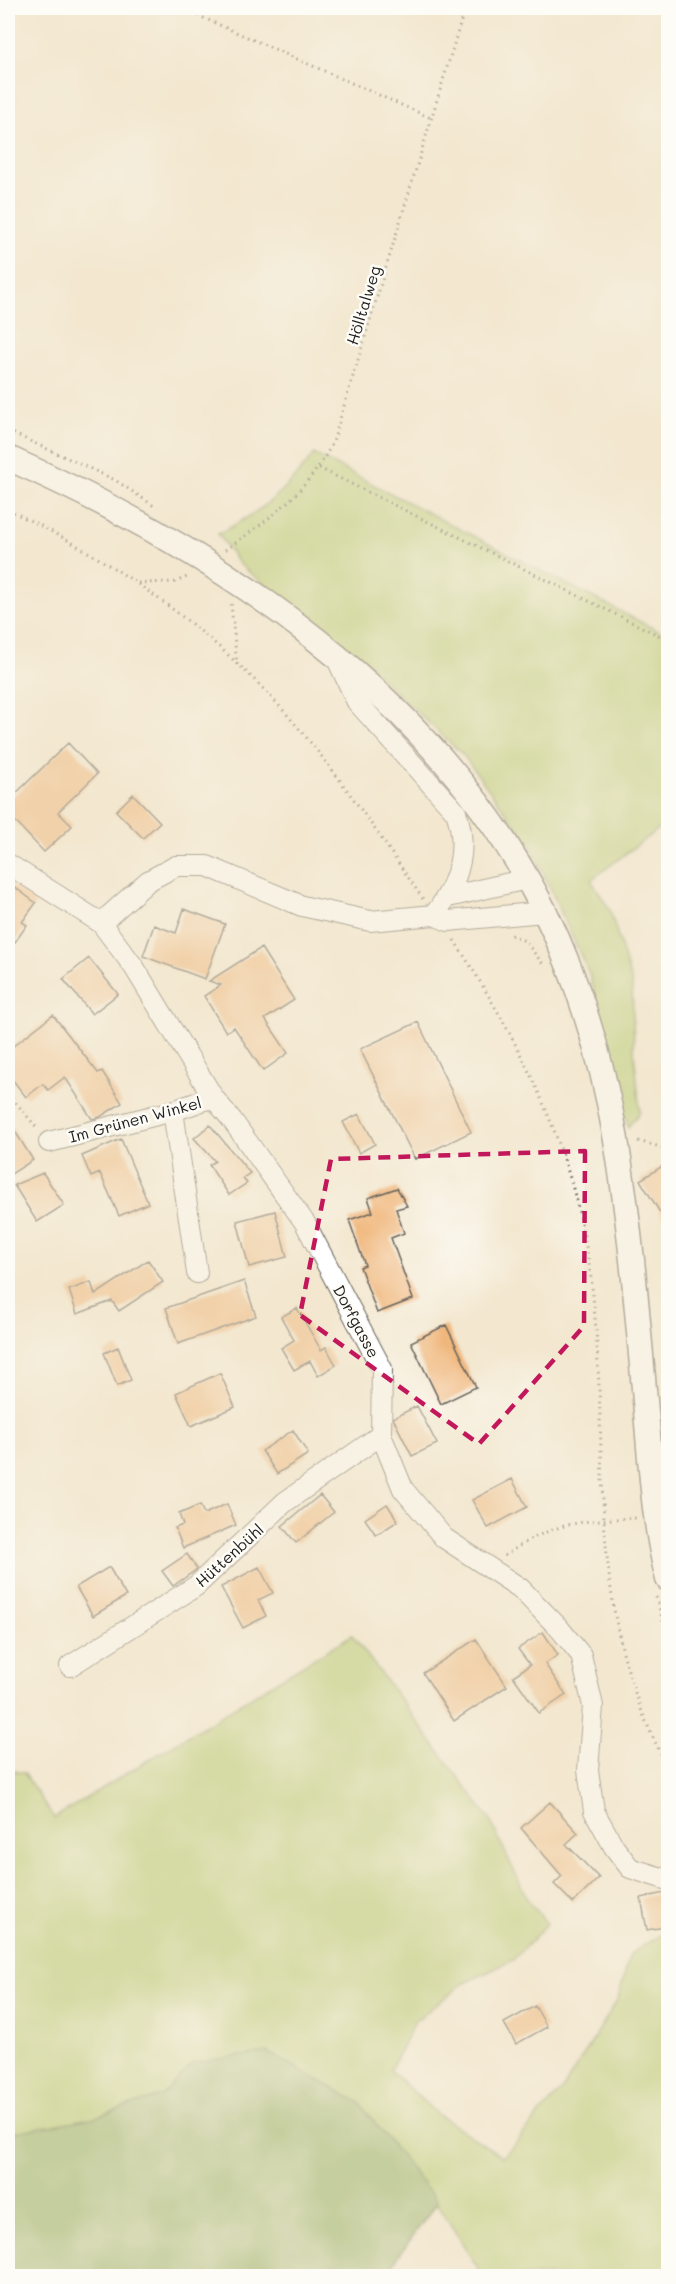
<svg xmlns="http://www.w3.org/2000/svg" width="676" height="2284" viewBox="0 0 676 2284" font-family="Mali,sans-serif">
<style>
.green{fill:#b4cb70;stroke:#687446;stroke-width:1.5}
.forest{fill:#8faf62;stroke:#56663f;stroke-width:1.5}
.building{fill:#f0b77d}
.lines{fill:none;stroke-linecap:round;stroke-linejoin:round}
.minor-casing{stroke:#67635b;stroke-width:22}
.major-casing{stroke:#67635b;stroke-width:27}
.path{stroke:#67635b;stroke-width:3;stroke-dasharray:1.5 4.5;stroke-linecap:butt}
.minor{stroke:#fff;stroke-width:20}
.major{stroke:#fff;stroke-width:24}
.marked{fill:none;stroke:#c2185b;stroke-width:4.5;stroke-dasharray:12 8;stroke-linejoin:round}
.labels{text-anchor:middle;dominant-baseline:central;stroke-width:5;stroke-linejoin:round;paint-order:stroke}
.street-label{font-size:16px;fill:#1c1c1c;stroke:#fdfcf7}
</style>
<rect width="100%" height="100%" fill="#fdfcf7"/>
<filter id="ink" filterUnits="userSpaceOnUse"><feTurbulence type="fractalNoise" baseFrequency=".0167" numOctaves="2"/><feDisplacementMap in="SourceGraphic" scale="12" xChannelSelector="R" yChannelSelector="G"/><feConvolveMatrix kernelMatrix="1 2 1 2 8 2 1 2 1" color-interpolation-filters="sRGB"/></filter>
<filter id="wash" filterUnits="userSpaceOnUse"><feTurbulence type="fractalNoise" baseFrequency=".008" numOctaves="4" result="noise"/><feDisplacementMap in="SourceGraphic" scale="24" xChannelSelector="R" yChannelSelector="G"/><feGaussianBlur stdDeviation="1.35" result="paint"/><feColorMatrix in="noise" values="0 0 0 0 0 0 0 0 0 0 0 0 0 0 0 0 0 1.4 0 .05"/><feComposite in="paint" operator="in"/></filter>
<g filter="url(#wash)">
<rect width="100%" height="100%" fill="#f3e7cf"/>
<path class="green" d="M314 454 668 636V822L591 880 610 910 632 983 634 1050 640 1112 628 1127 590 976 531 846 463 755 374 672 239 564 218 534C262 511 284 494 314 454Z
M352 1635 489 1818 527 1898 547 1924 513 1960 463 1984 415 2021 390 2070 438 2115 503 2157 564 2087 618 1999 630 1954 668 1930V2276H480L478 2268 437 2203 384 2276H8V1770L24 1773 54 1818Z"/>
<path class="forest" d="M267 2052 359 2102 437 2202 384 2276H8V2131L11 2133 91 2118 163 2095 193 2063Z"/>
<g id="blocks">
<path class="building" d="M68 743 97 774 58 812 72 826 44 852 8 814V801Z
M133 794 160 822 143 838 116 811Z
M13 886 36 903 22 922 27 925 8 952V893Z
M184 909 225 924 205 979 143 956 154 925 176 933Z
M261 948 294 1000 265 1019 288 1053 263 1071 234 1027 226 1032 204 996 221 985 209 981Z
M89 958 118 994 92 1014 63 979Z
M53 1015 98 1073 102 1071 122 1103 100 1117 92 1119 65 1077 48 1090 43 1084 26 1097 8 1074V1050Z
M418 1022 471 1132 415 1159 360 1049Z
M359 1114 375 1144 359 1153 343 1122Z
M8 1120 33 1160 8 1176Z
M210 1125 250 1173 243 1178 247 1183 229 1195 209 1165 215 1161 194 1138Z
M121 1139 148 1203 119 1216 100 1173 91 1177 82 1156Z
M669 1162V1227L640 1180Z
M43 1173 64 1205 37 1222 14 1185Z
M397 1188 407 1206 396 1209 404 1233 391 1238 413 1299 377 1313 360 1267 365 1265 349 1220 373 1212 368 1198Z
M275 1211 287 1257 249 1267 237 1221Z
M148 1260 163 1282 119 1311 112 1301 77 1314 69 1290 91 1282 95 1295Z
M244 1281 256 1316 178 1344 166 1308Z
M297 1308 321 1350 326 1347 336 1365 318 1376 310 1361 294 1370 281 1348 294 1340 281 1317Z
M446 1325 476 1387 441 1404 411 1342Z
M118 1347 131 1380 117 1386 104 1353Z
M220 1373 235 1407 191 1426 176 1393Z
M417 1406 437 1444 412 1456 393 1418Z
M293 1430 308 1454 277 1474 262 1451Z
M512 1479 527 1507 488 1528 472 1500Z
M320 1495 334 1512 296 1543 282 1526Z
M227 1504 236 1525 183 1548 175 1528 183 1525 179 1514 200 1505 204 1514Z
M387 1504 398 1521 376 1535 365 1519Z
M187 1554 197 1569 173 1586 162 1571Z
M109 1567 126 1596 93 1616 76 1587Z
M259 1567 273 1593 258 1600 266 1616 243 1628 221 1587Z
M543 1632 558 1655 545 1664 566 1695 539 1713 513 1676 530 1665 518 1649Z
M476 1639 507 1686 454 1721 423 1673Z
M550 1802 578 1833 566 1844 599 1878 573 1903 554 1884 562 1876 521 1828Z
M669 1892V1915L663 1916 665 1927 647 1930 641 1898Z
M535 2006 547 2027 516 2044 504 2023Z"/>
</g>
</g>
<g filter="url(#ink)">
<use href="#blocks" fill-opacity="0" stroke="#67635b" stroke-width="1.5"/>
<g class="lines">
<defs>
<path id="minor" d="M337 659 357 702 456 812C469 849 458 884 434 915
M8 864 101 923 134 967 213 1097 232 1120 305 1223 382 1369 381 1435 403 1489 444 1538 520 1588 559 1628 581 1655 593 1706 588 1770 594 1811 614 1847 630 1868 668 1880
M448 897 527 879
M434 915 448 921 544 912
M101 923 148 881 176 866H207L302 906 370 921 434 915
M173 1111 197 1273
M49 1142 173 1111 213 1097
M70 1666 196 1586 285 1502 381 1435"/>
<path id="major" d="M8 458C221 552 438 697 545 912 579 982 603 1063 616 1140 631 1230 638 1321 646 1412 651 1468 654 1525 668 1579"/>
</defs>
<use href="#minor" class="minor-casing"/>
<use href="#major" class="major-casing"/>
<path class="path" d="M181 8 431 118
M8 431 115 480 154 506
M319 468 668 640
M8 510C105 554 211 629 282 709 335 768 378 834 423 899
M225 550C272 517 306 494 333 442L465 8
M138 583 175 582 187 577
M231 604 237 665
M511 935 525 941 543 964
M454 940C525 1050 577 1155 592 1287 611 1453 582 1612 668 1767
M8 1093 37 1128
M638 1141 668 1149
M504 1556C551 1523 580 1520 636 1518
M656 1597 668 1638"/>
<use href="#minor" class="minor"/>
<use href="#major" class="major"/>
</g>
</g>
<path d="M0 0H676V2284H0ZM585 1151 584 1326 479 1444 300 1315 331 1159Z" fill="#f3e7cf" fill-opacity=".55" fill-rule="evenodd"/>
<path class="marked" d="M585 1151 584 1326 479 1444 300 1315 331 1159Z"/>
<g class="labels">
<g class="street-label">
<text transform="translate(363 305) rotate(-73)">Hölltalweg</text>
<text transform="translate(135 1119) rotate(-15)">Im Grünen Winkel</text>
<text transform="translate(357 1321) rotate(62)">Dorfgasse</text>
<text transform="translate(229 1555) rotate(-42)">Hüttenbühl</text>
</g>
</g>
<rect width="676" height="2284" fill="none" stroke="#fdfcf7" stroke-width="30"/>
</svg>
